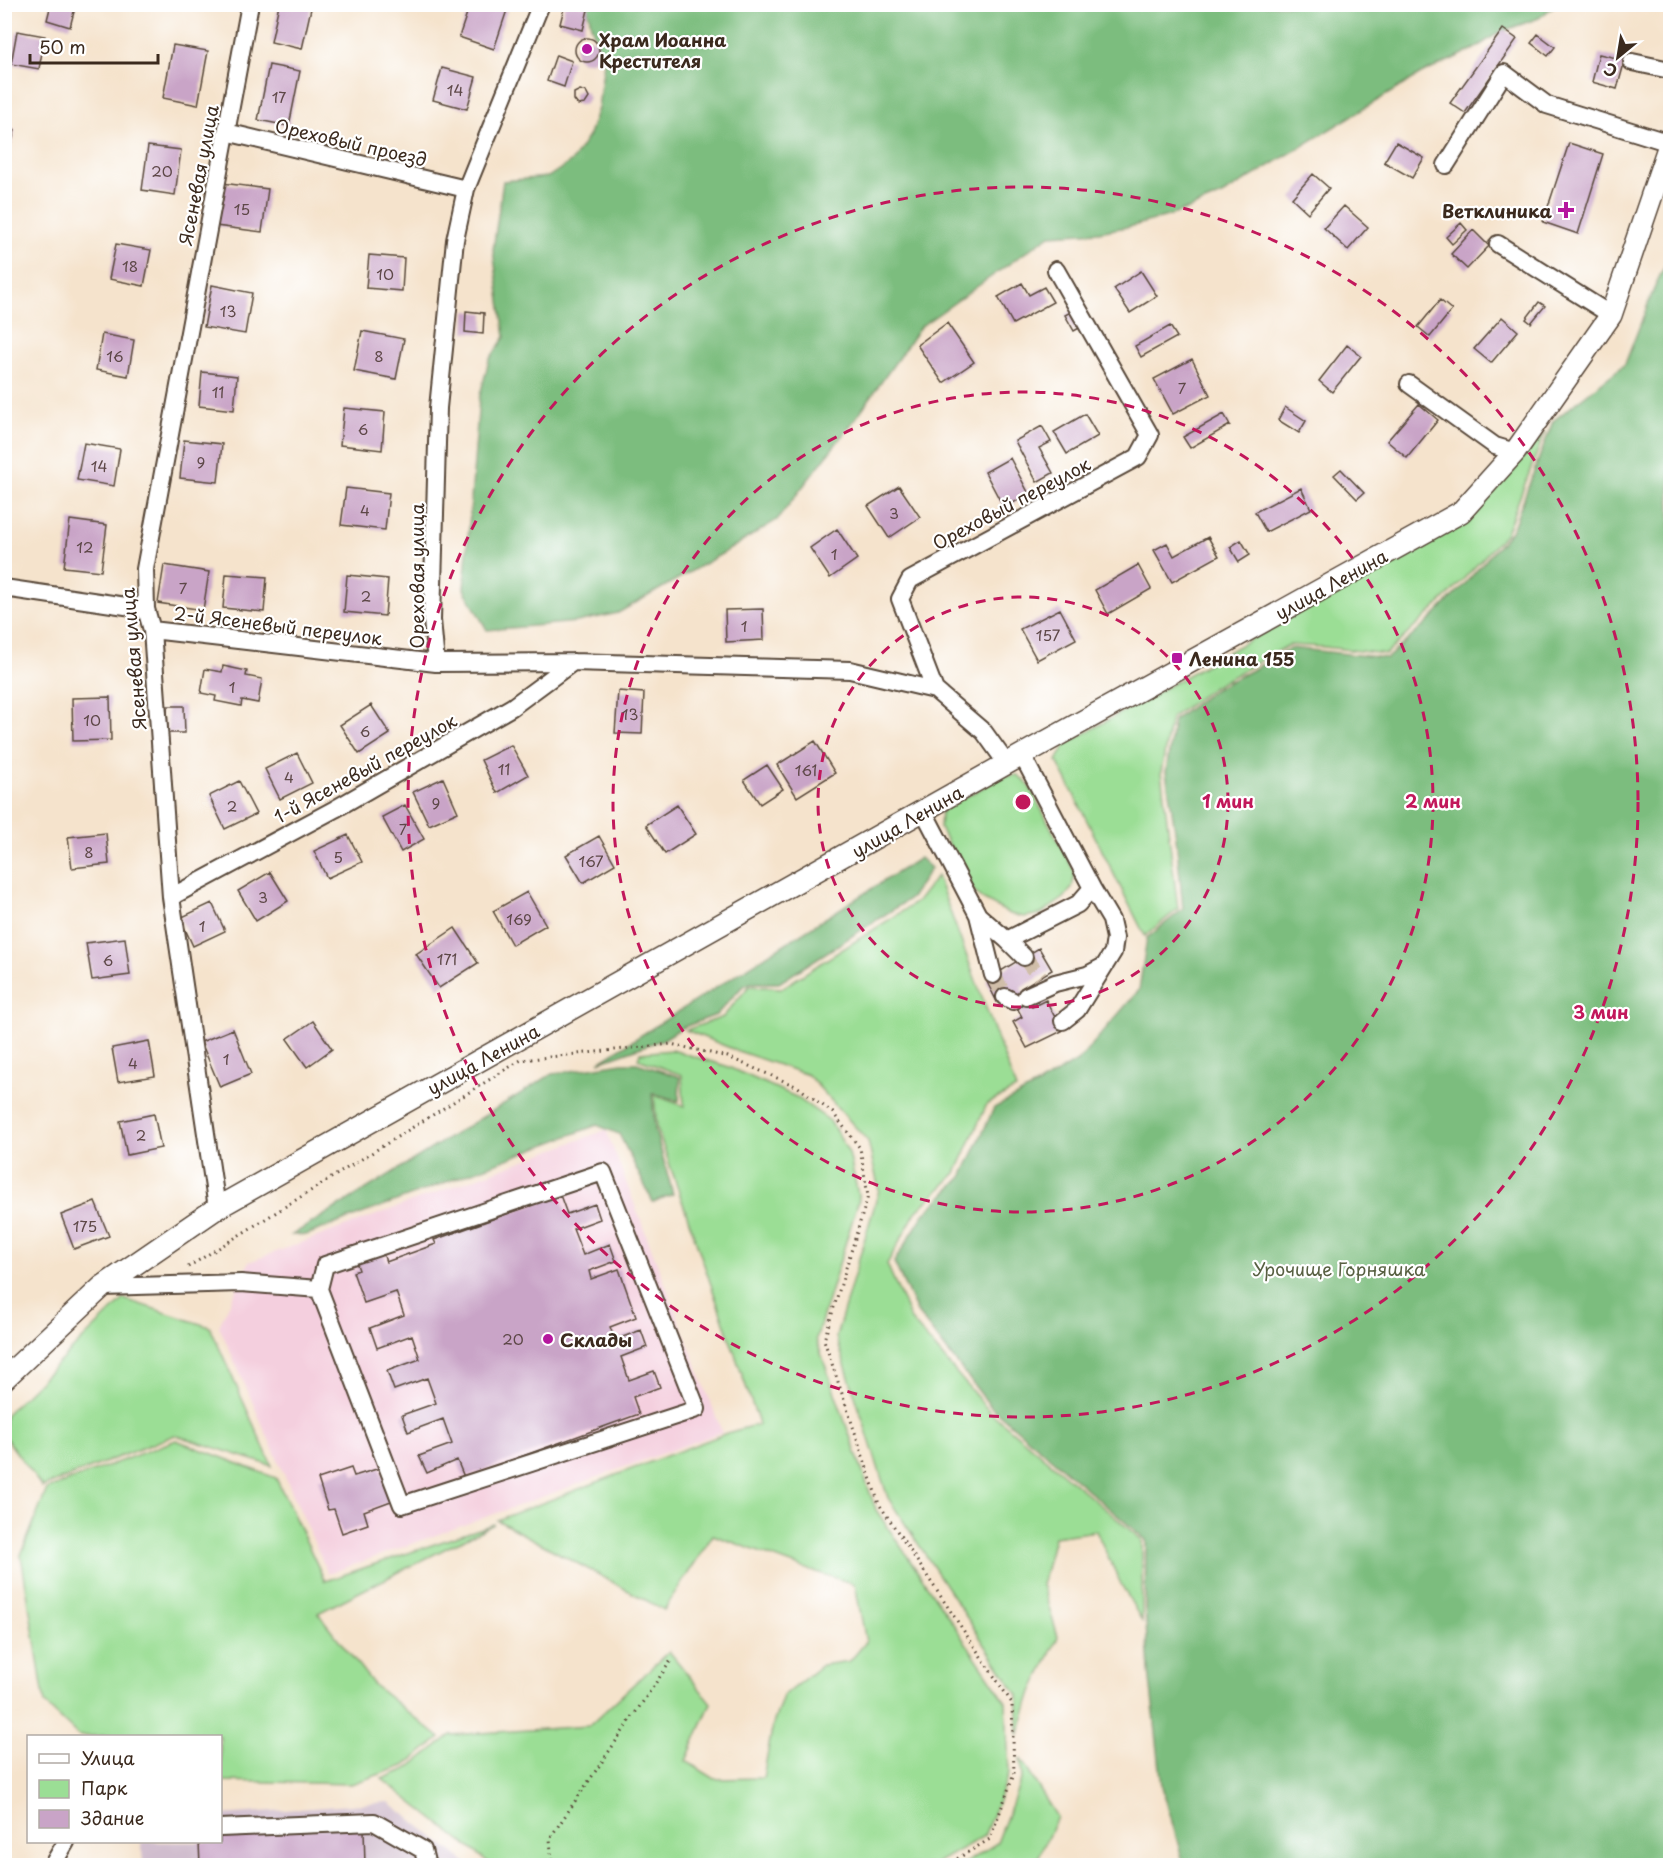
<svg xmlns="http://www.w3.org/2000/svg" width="1675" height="1870" viewBox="0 0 1675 1870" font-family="'Playpen Sans',sans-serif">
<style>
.built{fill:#f4cfde}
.industrial{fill:#d0bdce}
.green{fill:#9bde95;stroke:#6b845a;stroke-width:1.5}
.forest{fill:#7cbd7e;stroke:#5c744e;stroke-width:1.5}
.building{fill:#c9a4c7}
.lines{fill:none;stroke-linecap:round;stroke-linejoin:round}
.minor-tunnel{stroke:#d0bea9;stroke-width:16;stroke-dasharray:16 8;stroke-linecap:butt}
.minor-casing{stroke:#574638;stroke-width:20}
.major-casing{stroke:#574638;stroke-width:24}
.path{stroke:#574638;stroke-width:3;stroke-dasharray:1.5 4.5;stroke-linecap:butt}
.minor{stroke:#fff;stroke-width:16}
.major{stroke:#fff;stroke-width:21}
.ring{fill:none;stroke:#c2185b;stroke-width:3;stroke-dasharray:10 8}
.poi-dot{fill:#b5179e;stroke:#fff;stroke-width:2}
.labels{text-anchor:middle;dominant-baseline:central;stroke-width:4.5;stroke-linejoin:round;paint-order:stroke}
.number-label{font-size:15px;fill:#5e4848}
.poi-label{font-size:18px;font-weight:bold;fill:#3b2a1e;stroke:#fff;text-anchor:start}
.street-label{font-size:18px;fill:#3b2a1e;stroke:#fff}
.park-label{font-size:18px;fill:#586042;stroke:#fff}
.centre{fill:#c2185b;stroke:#fff;stroke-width:3}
.ring-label{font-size:18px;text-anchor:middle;font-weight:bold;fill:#c2185b;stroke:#fff;stroke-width:4.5;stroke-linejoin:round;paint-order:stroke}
</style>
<rect width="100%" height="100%" fill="#fff"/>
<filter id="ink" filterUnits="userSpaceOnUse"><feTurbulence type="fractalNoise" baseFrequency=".0167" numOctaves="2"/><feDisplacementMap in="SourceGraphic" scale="12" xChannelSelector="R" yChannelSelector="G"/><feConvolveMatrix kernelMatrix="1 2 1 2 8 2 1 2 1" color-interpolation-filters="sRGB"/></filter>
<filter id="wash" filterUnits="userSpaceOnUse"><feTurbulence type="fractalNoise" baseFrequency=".008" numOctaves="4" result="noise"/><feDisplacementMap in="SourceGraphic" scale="24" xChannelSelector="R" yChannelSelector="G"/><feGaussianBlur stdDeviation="1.35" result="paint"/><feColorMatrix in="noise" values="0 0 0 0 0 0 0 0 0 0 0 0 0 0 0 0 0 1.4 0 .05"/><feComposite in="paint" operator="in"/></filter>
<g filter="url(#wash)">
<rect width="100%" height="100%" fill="#f5e3cc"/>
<path class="built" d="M606 1130 722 1432 328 1574 219 1326 249 1262Z"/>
<path class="industrial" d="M389 1802 469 1865 131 1866 143 1862 141 1842H220L221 1815Z"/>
<path class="green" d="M1545 432 1506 533 1448 596 1386 654 1324 647 1289 645 1215 686 1171 718 1161 772 1178 909 1145 936 1057 761 1066 744 1473 513Z
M1018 775 1028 784 1075 873 1072 888 1064 898 1041 914 1024 917 1010 914 982 899 972 889 940 828 941 813 947 807 1004 776Z
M937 876 1016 1089 987 1104 956 1173 916 1212 887 1264 911 1320 989 1411 1142 1540V1621L1121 1584 1096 1531 1054 1537 1042 1585 1058 1637 1032 1692 1018 1736V1695L888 1498 836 1337 879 1190 868 1141 808 1075 735 1050 686 1030 723 1017 749 986 782 988 917 902Z
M672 1050 726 1066 796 1097 830 1121 849 1153 859 1199 816 1339 876 1510 1006 1702 1009 1773 984 1836 933 1865H492L382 1779 407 1769 451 1735 589 1726 669 1651 711 1703 686 1761 715 1779 763 1778 773 1724 783 1696 822 1665 850 1661 866 1642 855 1584 800 1567 713 1535 664 1610 497 1520 727 1433 759 1424 657 1128 654 1095 684 1106 682 1075 638 1059 640 1053Z
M124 1299 210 1327 272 1466 175 1435 42 1487 5 1437V1415Z
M176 1440 276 1478 325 1581 494 1524 318 1613 374 1685 440 1738 404 1766 351 1784 221 1781 220 1736H79L45 1704 21 1555 47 1489Z
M1020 1758 1057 1817 1035 1865H962L997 1843 1022 1777Z"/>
<path class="forest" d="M587 5H1555L1539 18 1500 32 1474 49 1421 74 1220 196 1178 213 1133 226 1098 232 1050 235 920 327 856 418 777 520 725 552 618 613 577 622 487 630 464 589 479 399 489 360 505 337 493 250 503 181 548 177 572 161 589 135 598 108 604 62 591 25Z
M1670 255V1865H1184L1162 1786 1149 1670 1145 1608 1146 1540 991 1407 917 1312 894 1262 924 1214 962 1177 994 1108 1039 1084 1079 1060 1139 990 1147 938 1183 909 1176 837 1166 772 1174 720 1215 689 1273 659 1290 648 1387 658 1426 624 1463 586 1512 530 1553 421 1625 364 1655 286Z
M920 858 931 868 911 898 779 983H751L743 986 716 1015 681 1028 664 1039 599 1062Z
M622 1063H637L680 1077 679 1101 652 1093 655 1129 673 1194 653 1202 619 1134 597 1125 306 1235H292L552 1074Z"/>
<g id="blocks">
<path class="building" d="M51 4H76L70 27 47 20Z
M279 4H312L302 49 271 42Z
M470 4H491L507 10 494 49 459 37Z
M565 4 589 6 583 30 560 24Z
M1503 29 1517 39 1465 113 1450 103Z
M17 31 45 36 39 69 11 64Z
M1538 34 1555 47 1548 56 1531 43Z
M575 50a12 12 0 1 1 24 0a12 12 0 1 1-24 0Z
M173 45 208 51 198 105 163 98Z
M1599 54 1625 60 1617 89 1592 82Z
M556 55 572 61 564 87 547 81Z
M269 65 300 71 289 126 258 120Z
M442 68 476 77 467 109 433 100Z
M580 90 586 92 589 98 585 104 578 105 574 100V93Z
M4 127 15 130 7 159 4 158Z
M1396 142 1424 158 1412 178 1384 162Z
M1569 143 1603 154 1578 234 1543 222Z
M148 146 181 150 175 195 142 190Z
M1313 174 1329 188 1308 213 1292 198Z
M222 183 268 189 262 232 216 226Z
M1344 206 1368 227 1348 250 1324 228Z
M1461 223 1467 230 1452 244 1446 237Z
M1473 230 1489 246 1467 269 1451 254Z
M116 244 151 250 144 286 109 279Z
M369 255 404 258 402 291 366 288Z
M1141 271 1157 296 1130 313 1114 289Z
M1022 283 1029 295 1044 287 1053 302 1013 324 998 297Z
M212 285 252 293 245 334 204 327Z
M1440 300 1452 310 1430 337 1418 327Z
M1539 302 1545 306 1531 323 1526 319Z
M1074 310 1083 326 1074 331 1065 315Z
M466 311 484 313 483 334 465 332Z
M1502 317 1518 331 1491 363 1474 349Z
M947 323 974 362 943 383 917 345Z
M1170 326 1177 337 1141 357 1135 346Z
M362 331 404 339 396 379 354 371Z
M102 334 134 340 128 376 96 370Z
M1347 345 1361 356 1332 392 1319 381Z
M1192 359 1210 395 1173 414 1154 379Z
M202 372 237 376 234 410 199 406Z
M1419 404 1438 420 1407 458 1387 441Z
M1285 407 1306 421 1299 433 1278 420Z
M344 408 385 412 382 450 340 445Z
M1085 414 1098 436 1067 454 1054 432Z
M1224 414 1230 425 1190 448 1183 437Z
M1042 426 1051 442 1039 448 1053 473 1037 482 1015 441Z
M184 440 222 444 218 482 180 478Z
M84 443 120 449 114 486 77 480Z
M1010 458 1029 494 1004 508 985 472Z
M1341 469 1364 493 1357 499 1334 475Z
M899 486 920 517 889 538 868 506Z
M346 488 389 493 385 530 341 525Z
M1301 488 1311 509 1266 532 1255 512Z
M70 520 107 525 101 571 64 567Z
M837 529 857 559 830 578 810 548Z
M1208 537 1219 556 1172 582 1154 550 1167 543 1174 556Z
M1241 540 1250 555 1239 562 1230 547Z
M164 565 209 572 203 610 158 603Z
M1138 565 1151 589 1108 614 1095 590Z
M226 574 267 577 264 612 223 608Z
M347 575 388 579 385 616 344 612Z
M763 609 764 640 726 642 725 610Z
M1060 609 1076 639 1037 660 1020 629Z
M223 666 247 671 246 676 262 679 258 703 242 700 241 706 215 701 216 696 201 693 205 669 222 672Z
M618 691 644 693 642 734 615 733Z
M110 697 111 740 73 741 72 698Z
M371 705 390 734 359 754 340 725Z
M167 706H184L185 733H168Z
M815 741 835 773 797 797 777 765Z
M511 745 528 775 497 793 481 760Z
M297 753 312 783 280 799 265 769Z
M767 765 783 789 760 804 744 780Z
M443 778 458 812 429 825 413 792Z
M239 781 256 814 225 829 209 796Z
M405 805 424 839 401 852 382 817Z
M677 805 696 834 665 854 646 825Z
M106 833 109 864 72 868 68 837Z
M348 835 362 862 327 878 314 851Z
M599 836 615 864 583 883 566 855Z
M270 872 288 901 256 921 238 891Z
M527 892 546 925 512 945 493 911Z
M212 903 225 931 193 946 180 918Z
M455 928 478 963 439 988 416 954Z
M125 938 130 975 92 980 86 943Z
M1039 948 1052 970 1021 988 1032 1007 1046 1000 1062 1031 1027 1048 1013 1022 1022 1017 1010 994 997 1002 986 980Z
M313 1021 332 1049 307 1067 287 1039Z
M233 1029 251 1074 220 1087 201 1042Z
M149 1041 155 1076 118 1082 112 1048Z
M154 1114 161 1148 127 1155 120 1121Z
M560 1195 567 1214 595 1204 600 1219 573 1229 583 1255 610 1244 616 1261 589 1271 591 1279 619 1269 636 1317 610 1327 615 1340 641 1330 647 1347 621 1357 629 1380 654 1371 660 1387 633 1397 639 1414 464 1477 457 1460 427 1473 419 1456 452 1444 443 1419 408 1432 402 1415 436 1403 427 1378 394 1390 387 1371 420 1359 412 1335 377 1348 370 1328 404 1315 396 1292 364 1303 353 1272 359 1270 355 1259 382 1250 386 1262 436 1244 434 1240Z
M95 1202 109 1236 74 1249 61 1215Z
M351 1468 354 1476 380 1468 391 1501 364 1511 368 1524 342 1533 334 1509 328 1510 318 1479Z
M364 1829 365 1866H200L199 1842H220V1830Z"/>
</g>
</g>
<g filter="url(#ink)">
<use href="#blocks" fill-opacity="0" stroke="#574638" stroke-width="1.5"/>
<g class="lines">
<path class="minor-tunnel" d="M1024 957 1040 977
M993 975 1005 997"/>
<defs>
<path id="minor" d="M541 4 466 189 455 240 438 408 432 620 436 663 573 662 850 670 935 690
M1632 62 1670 70
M226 132 466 189
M1446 165 1504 73 1547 105 1670 143
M1498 244 1611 315
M1409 384 1495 446 1515 452
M4 588 146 609
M152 630 436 663
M1007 764 984 732 935 690 900 599 910 580 1138 457 1150 435 1056 270
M924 812 978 915 1007 940 1078 904 1092 888 1022 755
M171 897 335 809 512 707 573 662
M978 915 993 975
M1007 940 1024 957
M1026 996 1055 983 1087 975 1104 966
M1005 997 1013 1001
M1063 1021 1077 1010 1113 952 1115 938 1111 920 1092 888
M217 1208 171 897 152 630 146 609 145 569 250 4
M102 1287 241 1283 319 1289 402 1505 697 1409 603 1172 325 1265 319 1289
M220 1828 374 1822 423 1850 427 1866
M52 1866 66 1842"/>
<path id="major" d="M4 1379 102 1287 217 1208 1022 755 1461 512 1515 452 1611 315 1670 142"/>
</defs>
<use href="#minor" class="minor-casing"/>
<use href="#major" class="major-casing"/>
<path class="path" d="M188 1267 521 1060 671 1044 728 1057 798 1087 833 1113 860 1148 868 1196 824 1340 879 1504 1012 1703 1014 1774 990 1839 945 1866
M552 1866 550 1838 672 1659"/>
<use href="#minor" class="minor"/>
<use href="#major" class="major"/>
</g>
</g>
<g class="ring">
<circle cx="1023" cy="802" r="205"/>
<circle cx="1023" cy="802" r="410"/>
<circle cx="1023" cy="802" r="615"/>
</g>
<g class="poi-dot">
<circle cx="587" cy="49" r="6"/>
<path d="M1563 201h6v6h6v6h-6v6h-6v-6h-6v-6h6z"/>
<rect x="1171" y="652" width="12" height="12" rx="3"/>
<circle cx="548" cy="1339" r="6"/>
</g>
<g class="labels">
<g class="number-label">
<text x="455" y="89">14</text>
<text x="279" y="96">17</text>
<text x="162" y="170">20</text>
<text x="242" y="208">15</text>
<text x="130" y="265">18</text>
<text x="385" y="273">10</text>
<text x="228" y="310">13</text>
<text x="115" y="355">16</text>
<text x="379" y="355">8</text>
<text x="1182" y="387">7</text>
<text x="218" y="391">11</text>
<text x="363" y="428">6</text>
<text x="201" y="461">9</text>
<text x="99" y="465">14</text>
<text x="365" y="509">4</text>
<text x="894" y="512">3</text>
<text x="85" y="546">12</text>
<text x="834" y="553">1</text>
<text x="183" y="587">7</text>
<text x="366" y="595">2</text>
<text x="744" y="625">1</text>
<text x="1048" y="634">157</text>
<text x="232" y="686">1</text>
<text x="630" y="713">13</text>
<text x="92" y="719">10</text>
<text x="365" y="730">6</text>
<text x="504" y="768">11</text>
<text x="806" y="769">161</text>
<text x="289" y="776">4</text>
<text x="436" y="802">9</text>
<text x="232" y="805">2</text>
<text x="403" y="828">7</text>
<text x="89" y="851">8</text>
<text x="338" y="856">5</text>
<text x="591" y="860">167</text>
<text x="263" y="896">3</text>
<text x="519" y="918">169</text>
<text x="202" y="925">1</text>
<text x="447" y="958">171</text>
<text x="108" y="959">6</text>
<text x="226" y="1058">1</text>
<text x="133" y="1062">4</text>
<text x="141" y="1134">2</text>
<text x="85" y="1225">175</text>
<text x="513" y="1338">20</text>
</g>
<g class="poi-label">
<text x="599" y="39">Храм Иоанна<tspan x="599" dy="21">Крестителя</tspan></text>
<text x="1552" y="210" text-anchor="end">Ветклиника</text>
<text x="1189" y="658">Ленина 155</text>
<text x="560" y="1339">Склады</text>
</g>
<g class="street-label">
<text transform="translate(351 142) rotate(13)">Ореховый проезд</text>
<text transform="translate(198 175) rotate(-79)">Ясеневая улица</text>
<text transform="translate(1011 503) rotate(-28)">Ореховый переулок</text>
<text transform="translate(416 576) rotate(-90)">Ореховая улица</text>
<text transform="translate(1331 584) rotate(-29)">улица Ленина</text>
<text transform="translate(278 625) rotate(7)">2-й Ясеневый переулок</text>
<text transform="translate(133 659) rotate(-95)">Ясеневая улица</text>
<text transform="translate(365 768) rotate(-29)">1-й Ясеневый переулок</text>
<text transform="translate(907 821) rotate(-30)">улица Ленина</text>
<text transform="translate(483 1059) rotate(-29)">улица Ленина</text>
</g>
<g class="park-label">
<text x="1339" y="1268">Урочище Горняшка</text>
</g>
</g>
<circle cx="1023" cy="802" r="9" class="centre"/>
<g class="ring-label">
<text x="1228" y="808">1 мин</text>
<text x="1433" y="808">2 мин</text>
<text x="1601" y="1019">3 мин</text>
</g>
<rect width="1675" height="1870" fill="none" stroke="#fff" stroke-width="24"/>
<rect x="27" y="1735" width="195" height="108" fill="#ffffff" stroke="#b1aaa5" stroke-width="1.5"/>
<rect x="39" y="1754" width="30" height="9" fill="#ffffff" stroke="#b1aaa5" stroke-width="1.5"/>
<text x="81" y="1765" font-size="18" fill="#3b2a1e">Улица</text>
<rect x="39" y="1780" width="30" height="18" fill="#9bde95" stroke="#b1aaa5" stroke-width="1.5"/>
<text x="81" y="1795" font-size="18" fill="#3b2a1e">Парк</text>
<rect x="39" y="1810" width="30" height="18" fill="#c9a4c7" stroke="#b1aaa5" stroke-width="1.5"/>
<text x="81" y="1825" font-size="18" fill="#3b2a1e">Здание</text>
<g transform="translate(1618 57) rotate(210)" stroke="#ffffff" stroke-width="4.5" paint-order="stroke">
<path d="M0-4.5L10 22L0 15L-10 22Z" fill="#3b2a1e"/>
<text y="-9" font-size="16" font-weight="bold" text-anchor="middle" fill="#3b2a1e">С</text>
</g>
<path d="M30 54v9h128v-9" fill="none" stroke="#3b2a1e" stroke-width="3"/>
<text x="39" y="54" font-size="18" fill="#3b2a1e" stroke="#ffffff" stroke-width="4.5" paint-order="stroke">50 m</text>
</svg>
